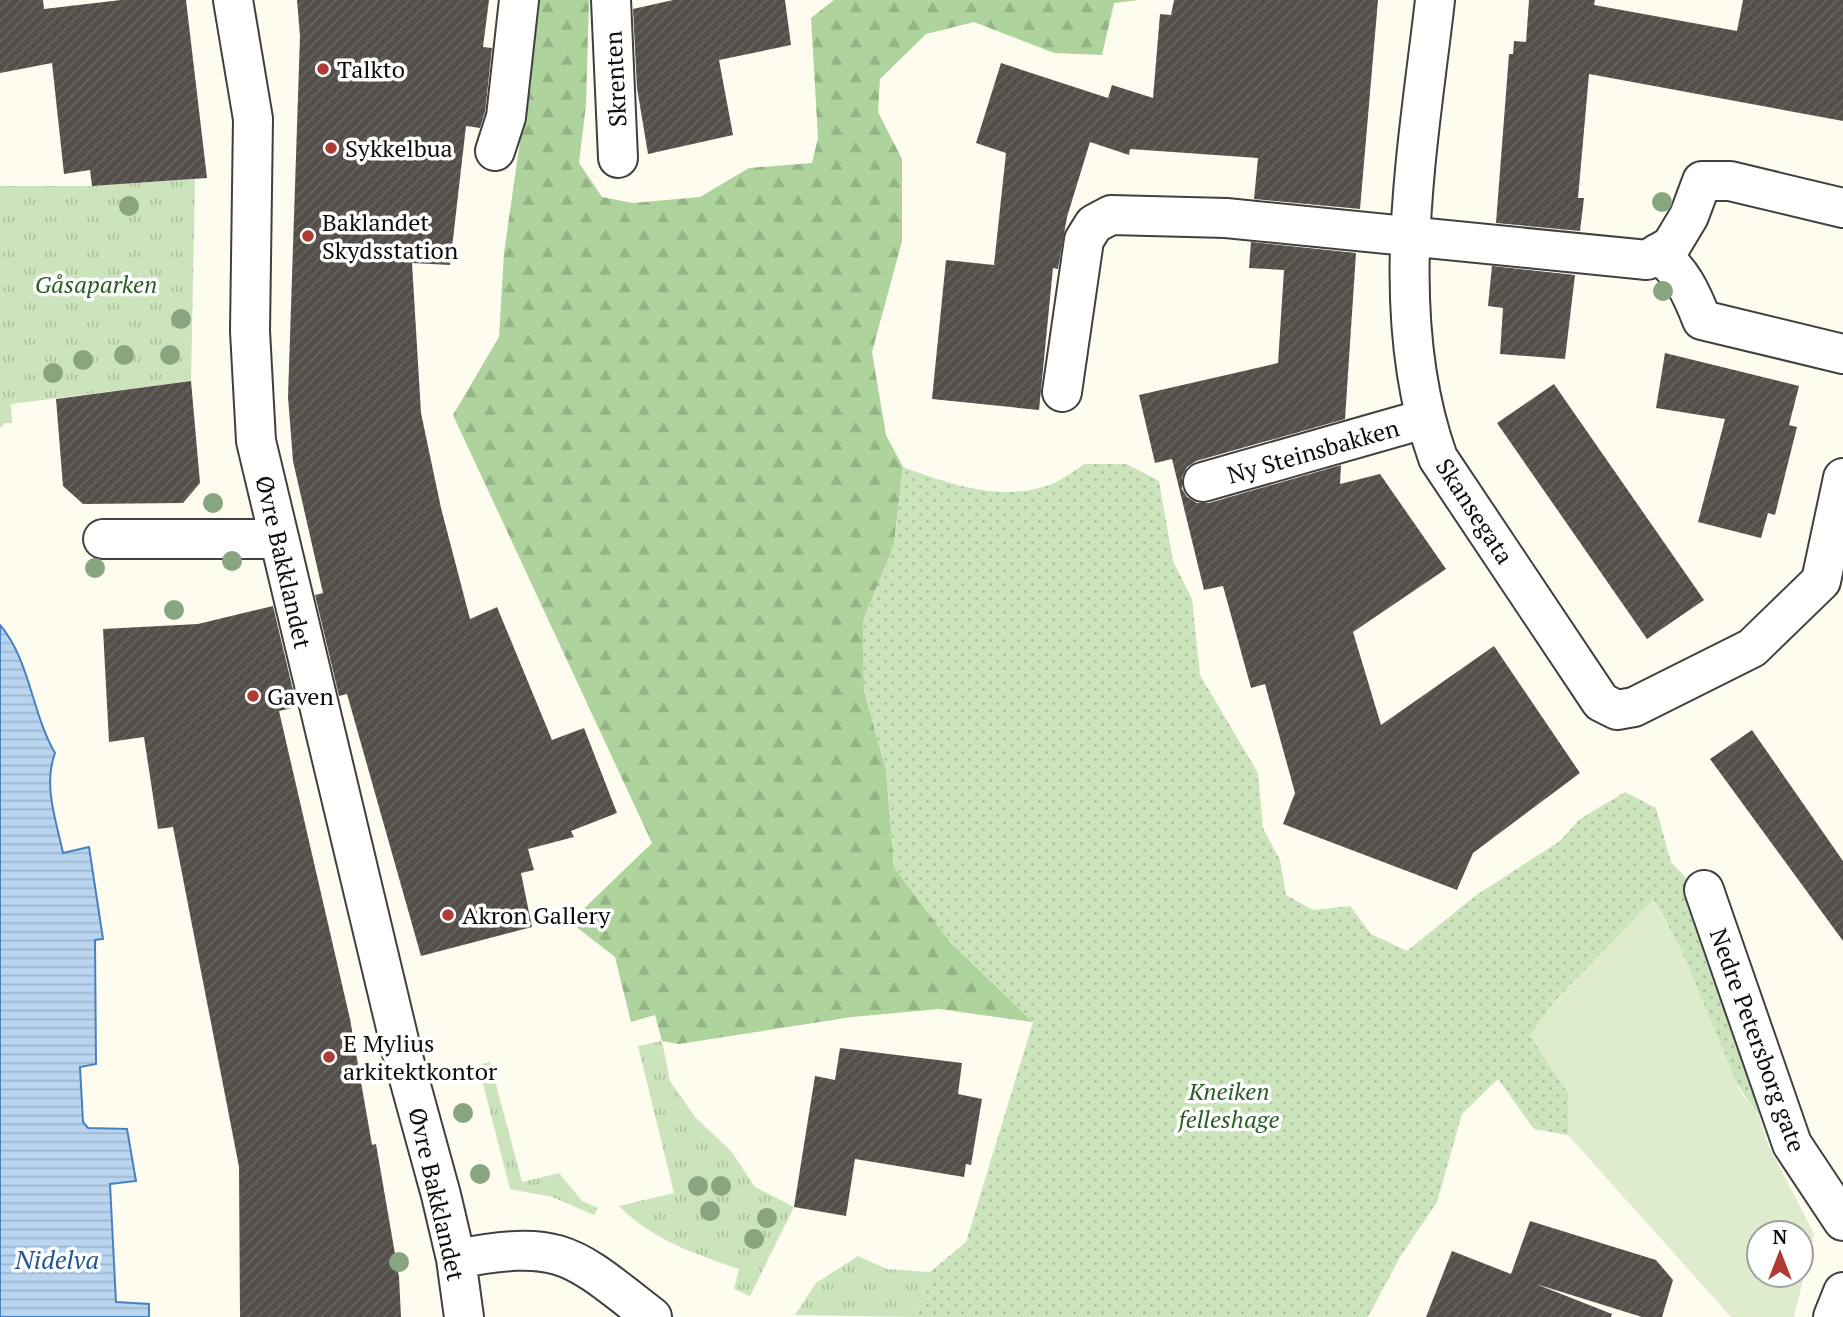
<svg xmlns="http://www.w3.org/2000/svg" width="1843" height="1317" viewBox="0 0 1843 1317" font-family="'PT Serif',serif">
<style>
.grass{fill:url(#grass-tufts)}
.forest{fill:url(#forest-firs)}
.garden{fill:url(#garden-dots)}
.pitch{fill:#deeccd;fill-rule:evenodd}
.water{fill:url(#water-rules);stroke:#4782bf;stroke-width:2}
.building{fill:url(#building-hatch)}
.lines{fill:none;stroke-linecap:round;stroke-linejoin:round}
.minor-casing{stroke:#404040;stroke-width:42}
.minor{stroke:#fff;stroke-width:38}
.tree{fill:#89a57f}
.poi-dot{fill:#ae3b34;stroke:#fff;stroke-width:2.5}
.labels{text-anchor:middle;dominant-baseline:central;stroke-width:7;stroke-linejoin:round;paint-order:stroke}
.poi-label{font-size:24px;fill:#0d0d0d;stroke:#fff;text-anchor:start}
.street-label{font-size:24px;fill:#0d0d0d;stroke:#fff}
.park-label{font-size:24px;font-style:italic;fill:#2a5e24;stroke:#fff}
.water-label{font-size:26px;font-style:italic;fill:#235692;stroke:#fff}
</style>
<defs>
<pattern id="grass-tufts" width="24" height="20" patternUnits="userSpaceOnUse" patternTransform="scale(1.75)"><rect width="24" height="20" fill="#cce4bc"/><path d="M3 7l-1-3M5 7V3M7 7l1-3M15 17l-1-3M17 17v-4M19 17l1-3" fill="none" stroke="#aec2a0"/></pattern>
<pattern id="forest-firs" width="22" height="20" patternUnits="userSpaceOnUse" patternTransform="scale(1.75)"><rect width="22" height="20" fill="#afd39d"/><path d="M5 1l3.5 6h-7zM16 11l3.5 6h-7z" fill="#95b486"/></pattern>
<pattern id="garden-dots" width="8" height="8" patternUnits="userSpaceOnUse" patternTransform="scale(1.75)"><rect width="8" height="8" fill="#cce4bc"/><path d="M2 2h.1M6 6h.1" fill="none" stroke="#aec2a0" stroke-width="1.8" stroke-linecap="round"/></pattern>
<pattern id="water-rules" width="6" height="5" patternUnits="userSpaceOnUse" patternTransform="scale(1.75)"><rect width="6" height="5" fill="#b9d5f0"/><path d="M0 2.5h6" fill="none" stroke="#9eb6cd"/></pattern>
<pattern id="building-hatch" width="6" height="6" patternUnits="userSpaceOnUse" patternTransform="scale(1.75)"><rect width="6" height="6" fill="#554f4b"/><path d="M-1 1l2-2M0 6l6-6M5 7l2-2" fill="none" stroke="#686460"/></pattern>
</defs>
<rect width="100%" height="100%" fill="#fdfcef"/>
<path class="grass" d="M195 179 191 381 11 404 12 423H5L0 428V186H92Z
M662 1041 670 1081 695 1117 731 1151 755 1187 794 1207 750 1296 734 1289 739 1269C695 1254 653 1240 619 1206L674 1193 638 1046Z
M490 1062 522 1182 559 1173 582 1201 598 1208 594 1215 552 1197 510 1189 478 1065Z
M858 1256 887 1269 930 1272 915 1317 795 1315 816 1283Z"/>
<path class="forest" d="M522 0H589L586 104 579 163 602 197 633 203 700 197 749 168 812 163 818 138 811 18 834 0H1139L1114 3 1102 55 1054 53 974 22 926 34 880 79 878 112 902 159V241L872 352 886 435 903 467 894 545 863 621 864 690 886 770 894 867 951 943 1033 1022 939 1009 852 1017 679 1044 662 1041 655 1015 631 1022 615 957 570 922 652 843 453 415 499 337 504 253 523 120Z"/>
<path class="garden" d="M1085 464H1127L1159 481 1173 561 1192 599 1200 675 1258 773 1263 828 1280 860 1286 895 1313 910 1350 906 1371 934 1407 951 1475 896 1560 841 1580 819 1625 792 1656 808 1671 862 1690 882 1758 1081 1759 1114C1707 1054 1697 966 1653 900L1552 1004 1531 1036 1568 1093V1135L1534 1129 1498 1079 1462 1114 1437 1202 1400 1257 1368 1317H915L930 1272 966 1242 1033 1022 951 943 894 867 886 770 864 690 863 621 894 545 903 467C949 484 1003 503 1052 484 1063 479 1074 471 1085 464Z"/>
<path class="pitch" d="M1653 900 1682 951 1741 1093 1759 1114 1767 1142 1814 1234 1794 1317H1731L1568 1135V1093L1530 1036 1552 1004ZM1759 1233H1801V1275H1759Z"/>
<path class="water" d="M0 625C30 660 32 714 55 753 43 785 56 820 63 853L89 847 103 939 95 940 96 1064 80 1067 83 1122 88 1128 127 1129 136 1181 110 1184 116 1302 149 1304V1317H0Z"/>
<path class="building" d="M0 0H43L44 9 121 0H186L207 178 92 186 90 170 64 174 52 63 0 73Z
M297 0H489L483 47 492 48 485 112 480 128 466 126 450 265 412 263 421 413 441 508 470 619 497 607 552 740 584 728 617 813 571 831 574 837 528 849 534 870 521 873 532 927 421 956 347 694 339 696 315 595 323 593 293 461 288 397 300 36Z
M673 0H785L791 45 719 60 733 135 648 154 637 88 633 9Z
M1174 0H1378L1360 209 1254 199 1258 158 1130 149 1129 155 1090 142 1067 217 1058 269 1053 268 1039 410 932 399 946 260 994 265 1006 153 976 143 1001 63 1108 98 1112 85 1153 98 1160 14 1171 15Z
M1529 0H1595L1594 5 1737 31 1743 0H1843V121L1589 74 1578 198H1584L1580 231 1496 223 1509 54H1513L1514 41 1526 42Z
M1251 242 1356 253 1345 419 1196 461 1187 467 1182 477V489L1187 497 1197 503H1209L1341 465 1340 484 1380 474 1446 569 1353 632 1381 725 1494 646 1580 773 1473 853 1457 890 1283 824 1295 793 1265 684 1251 688 1223 586 1204 590 1172 459 1155 463 1139 395 1278 363 1284 270 1249 268Z
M1492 266 1575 275 1565 359 1500 354 1503 308 1488 306Z
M1665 353 1799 386 1789 425 1797 427 1775 515 1768 513 1761 538 1698 522 1725 419 1656 408Z
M191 381 200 483 183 503 83 504 63 486 56 399Z
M1554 384 1704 600 1647 639 1497 423Z
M273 606 297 707 279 711 350 1019 372 1145 376 1144 399 1277 401 1317H240L239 1167 173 827 158 829 144 737 109 742 103 629 198 624Z
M1752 730 1843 861V941L1710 759Z
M840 1048 962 1063 958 1094 982 1099 971 1165 966 1164 964 1177 855 1159 846 1216 794 1207 815 1076 835 1080Z
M1530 1221 1656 1260 1673 1280 1662 1317H1642L1536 1284 1612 1314 1611 1317H1426L1452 1251 1511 1274Z"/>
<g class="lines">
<defs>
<path id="minor" d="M233 0 253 119 250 331 256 441 402 1053 441 1195 456 1259 464 1317
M611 0 618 158
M1435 0C1418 149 1386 313 1438 458L1601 702 1617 710 1634 707 1752 648 1821 581 1843 478
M495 151 506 117 519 0
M1658 253C1682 272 1691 292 1702 320L1843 354
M1062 392 1084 240 1094 224 1111 215 1226 218 1647 260 1671 246 1689 216 1702 181H1730L1843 208
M1203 482 1424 419
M103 539H278
M1704 890 1792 1144 1843 1221
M456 1259C562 1239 571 1254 652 1317
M1833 1317 1843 1292"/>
</defs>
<use href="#minor" class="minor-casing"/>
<use href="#minor" class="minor"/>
</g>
<g class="tree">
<circle cx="1662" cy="202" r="10"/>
<circle cx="129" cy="206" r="10"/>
<circle cx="1663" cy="291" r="10"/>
<circle cx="181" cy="319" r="10"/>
<circle cx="124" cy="355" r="10"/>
<circle cx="170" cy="355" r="10"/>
<circle cx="83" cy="360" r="10"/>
<circle cx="53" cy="373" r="10"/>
<circle cx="213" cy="503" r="10"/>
<circle cx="232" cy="561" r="10"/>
<circle cx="95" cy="568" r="10"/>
<circle cx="174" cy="610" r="10"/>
<circle cx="463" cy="1113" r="10"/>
<circle cx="480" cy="1174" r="10"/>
<circle cx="698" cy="1186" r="10"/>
<circle cx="721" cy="1186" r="10"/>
<circle cx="710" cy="1211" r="10"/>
<circle cx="767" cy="1218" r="10"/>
<circle cx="754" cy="1239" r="10"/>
<circle cx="399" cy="1262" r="10"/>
</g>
<g class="poi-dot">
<circle cx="323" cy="69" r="7"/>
<circle cx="331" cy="148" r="7"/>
<circle cx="308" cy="236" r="7"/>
<circle cx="253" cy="696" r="7"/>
<circle cx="448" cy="915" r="7"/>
<circle cx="329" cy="1057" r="7"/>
</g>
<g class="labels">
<g class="poi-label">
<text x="337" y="69">Talkto</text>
<text x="345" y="148">Sykkelbua</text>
<text x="322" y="222">Baklandet<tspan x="322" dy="28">Skydsstation</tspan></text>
<text x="267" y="696">Gaven</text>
<text x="462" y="915">Akron Gallery</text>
<text x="343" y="1043">E Mylius<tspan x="343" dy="28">arkitektkontor</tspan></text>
</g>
<g class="street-label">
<text transform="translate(615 79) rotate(-93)">Skrenten</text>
<text transform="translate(1313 451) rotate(-16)">Ny Steinsbakken</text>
<text transform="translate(1475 511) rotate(57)">Skansegata</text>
<text transform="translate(284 562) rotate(77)">Øvre Bakklandet</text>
<text transform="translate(1758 1040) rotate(70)">Nedre Petersborg gate</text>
<text transform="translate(437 1194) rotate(77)">Øvre Bakklandet</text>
</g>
<g class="park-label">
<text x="96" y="284">Gåsaparken</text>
<text x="1229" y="1091">Kneiken<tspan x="1229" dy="28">felleshage</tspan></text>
</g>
<g class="water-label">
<text x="57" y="1259">Nidelva</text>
</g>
</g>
<g transform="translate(1780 1254)"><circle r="33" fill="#ffffff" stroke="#9e9e9e" stroke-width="2"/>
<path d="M0-5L12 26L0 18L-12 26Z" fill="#ae3b34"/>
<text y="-10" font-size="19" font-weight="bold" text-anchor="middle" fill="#0d0d0d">N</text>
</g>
</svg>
